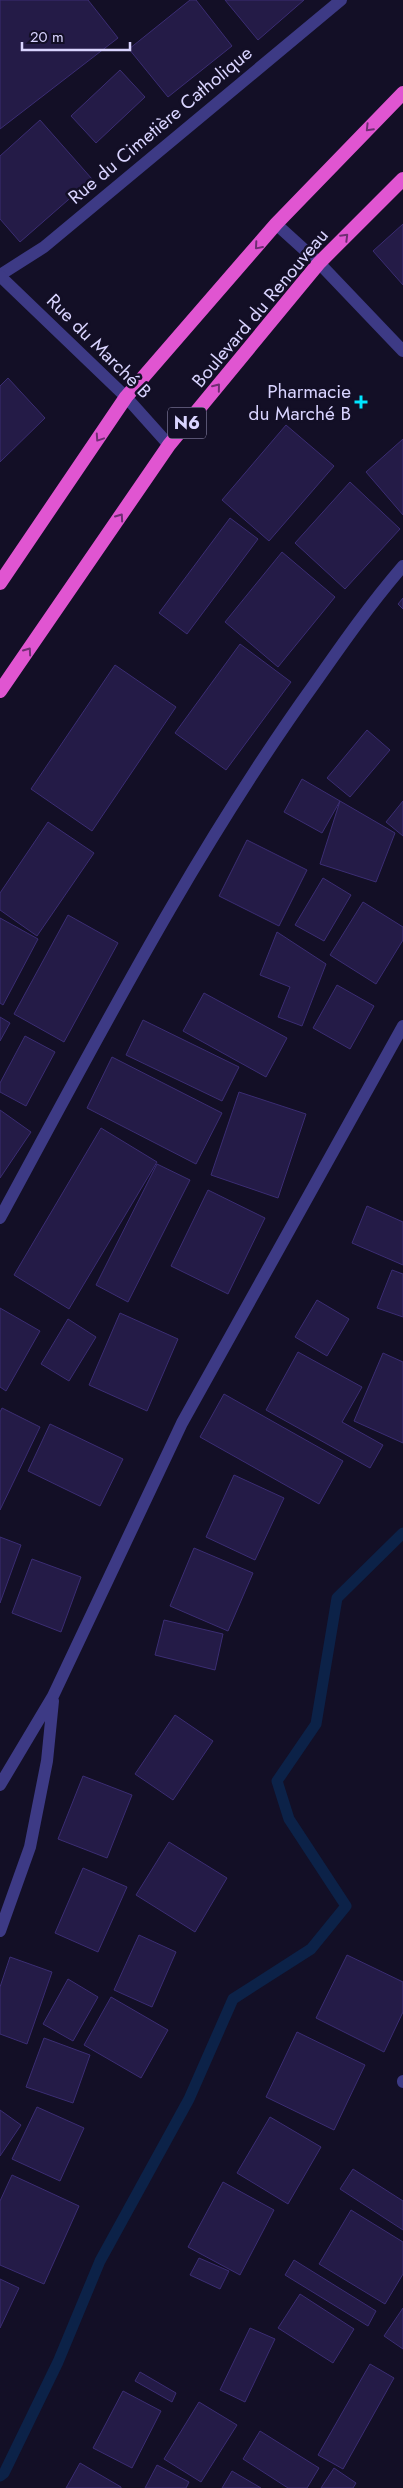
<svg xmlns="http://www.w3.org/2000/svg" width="403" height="2488" viewBox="0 0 403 2488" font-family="Jost,sans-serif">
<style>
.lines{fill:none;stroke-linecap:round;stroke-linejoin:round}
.stream{stroke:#0c2248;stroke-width:11}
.building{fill:#241b47;stroke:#3b2d73}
.minor{stroke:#3d3a85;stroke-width:12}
.tertiary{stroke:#3d3a85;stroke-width:12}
.trunk{stroke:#e055d1;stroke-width:14}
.oneway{stroke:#6f2e73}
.poi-dot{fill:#00e5ff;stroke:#130f26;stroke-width:2}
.labels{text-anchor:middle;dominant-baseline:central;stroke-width:5;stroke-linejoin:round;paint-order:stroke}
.shield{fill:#130f26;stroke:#9e99be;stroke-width:1}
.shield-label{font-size:18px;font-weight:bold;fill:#d9d4ff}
.street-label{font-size:19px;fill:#d9d4ff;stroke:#130f26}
.poi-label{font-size:19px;fill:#d9d4ff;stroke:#130f26;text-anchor:end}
</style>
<rect width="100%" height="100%" fill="#130f26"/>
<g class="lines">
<path class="stream" d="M0 2476 4 2473 58 2362 100 2261 189 2099 233 1999 311 1949 346 1906 289 1819 277 1781 316 1724 337 1598 403 1533"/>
</g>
<path class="building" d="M0 0H88L118 38 0 129Z
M190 0H196L232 46 168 97 129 49Z
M225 0H304L258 40Z
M120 70 145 97 96 143 71 116Z
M40 120 92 179 20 242 0 219V156Z
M403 224V285L373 251Z
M8 378 45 418 0 462V386Z
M286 425 334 466 269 541 222 500Z
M403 439V515L366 472Z
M350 482 400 529 345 589 295 543Z
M230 518 258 539 187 634 159 613Z
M282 552 335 597 278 667 225 622Z
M403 598V609L398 604Z
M240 644 291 682 226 770 175 733Z
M115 665 176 707 92 831 31 789Z
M367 730 390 750 350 797 327 778Z
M302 779 340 801 322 833 284 812Z
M340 801 395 833 376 882 320 864Z
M403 801V836L386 822Z
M48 822 94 853 37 936 0 910V893Z
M247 840 307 870 279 926 219 896Z
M323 878 351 895 324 941 295 925Z
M363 902 403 927V940L376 984 330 955Z
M68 915 118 943 64 1042 14 1014Z
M0 918 38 939 3 1005 0 1003Z
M277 932 326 964 302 1026 278 1017 290 987 260 975Z
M337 985 374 1006 350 1049 313 1028Z
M204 993 287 1038 266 1077 183 1031Z
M0 1017 10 1023 0 1041Z
M143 1020 239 1067 222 1101 126 1055Z
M25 1036 55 1052 26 1106 0 1092V1083Z
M112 1057 222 1113 196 1164 87 1108Z
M239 1092 306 1114 278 1198 211 1175Z
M0 1110 31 1132 0 1178Z
M101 1128 157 1162 69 1309 14 1275Z
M157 1164 190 1180 128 1302 96 1285Z
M208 1190 265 1218 228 1294 171 1266Z
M367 1206 403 1222V1265L352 1243Z
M392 1270 403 1274V1317L377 1308Z
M317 1300 349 1319 327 1356 295 1337Z
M0 1308 40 1331 6 1391 0 1387Z
M120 1313 178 1339 147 1411 89 1385Z
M68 1319 96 1337 69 1381 41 1364Z
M298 1352 362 1387 342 1422 383 1445 370 1468 266 1410Z
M383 1353 403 1362V1443L354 1421Z
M224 1394 343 1461 319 1504 200 1437Z
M2 1408 40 1427 0 1510V1412Z
M50 1424 123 1459 100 1506 28 1471Z
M234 1475 284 1498 255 1560 206 1537Z
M0 1537 21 1545 0 1603Z
M194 1548 253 1573 228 1631 170 1606Z
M32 1559 81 1577 61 1632 12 1613Z
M164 1620 223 1634 215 1670 155 1655Z
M175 1715 213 1741 173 1800 135 1774Z
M83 1776 132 1795 107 1858 58 1839Z
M169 1842 227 1878 195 1932 136 1895Z
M83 1868 127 1887 98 1952 55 1933Z
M139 1935 176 1952 152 2007 114 1990Z
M347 1955 403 1982V2012L384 2052 316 2018Z
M10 1957 52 1972 27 2044 0 2034V1987Z
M68 1979 98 1997 73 2041 43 2024Z
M111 1997 168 2030 141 2078 84 2045Z
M297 2032 365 2065 334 2130 266 2097Z
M44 2038 90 2055 73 2103 26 2087Z
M37 2107 84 2128 60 2181 12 2159Z
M0 2110 21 2125 0 2156Z
M270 2117 321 2147 288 2204 237 2173Z
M353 2169 403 2201V2230L340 2189Z
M12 2175 79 2206 44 2284 0 2265V2201Z
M223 2182 274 2210 240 2275 188 2247Z
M351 2210 403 2242V2274L385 2304 319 2264Z
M199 2258 229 2271 220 2289 190 2275Z
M294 2260 376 2311 368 2326 285 2275Z
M0 2279 19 2288 0 2328Z
M300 2294 354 2329 333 2363 278 2328Z
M403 2308V2349L384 2336Z
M250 2328 275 2339 245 2402 220 2390Z
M370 2364 394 2378 343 2469 318 2455Z
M140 2372 176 2393 172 2402 135 2381Z
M123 2391 161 2411 132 2468 93 2448Z
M199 2402 237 2425 201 2482 164 2459Z
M260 2431 319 2468 307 2488H288L243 2459Z
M80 2463 121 2487V2488H66Z
M157 2465 189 2482 186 2488H145Z
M334 2468 356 2483 353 2488H321Z
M232 2471 261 2488H222Z"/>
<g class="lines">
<path class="minor" d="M276 224 319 263 403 351
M0 275 44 247 341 0
M0 1218C99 1036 194 851 315 683 343 643 371 603 403 566
M0 1785 53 1696 182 1423 403 1026
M0 1931 30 1847 47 1761 53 1701
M403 2082V2081"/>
<path class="tertiary" d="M0 276 126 397 169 445"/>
<path class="trunk" d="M0 583 126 397 276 224 403 93
M0 691 169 445 319 263 403 179"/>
</g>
<defs><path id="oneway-chevron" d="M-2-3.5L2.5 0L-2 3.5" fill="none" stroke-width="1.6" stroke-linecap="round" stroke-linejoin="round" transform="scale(1.25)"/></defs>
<g class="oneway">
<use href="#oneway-chevron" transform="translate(369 128) rotate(134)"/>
<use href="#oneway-chevron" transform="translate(345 237) rotate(-45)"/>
<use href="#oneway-chevron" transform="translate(258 246) rotate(131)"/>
<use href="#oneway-chevron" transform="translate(217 387) rotate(-51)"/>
<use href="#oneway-chevron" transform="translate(99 438) rotate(124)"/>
<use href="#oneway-chevron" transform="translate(120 517) rotate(-55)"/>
<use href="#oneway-chevron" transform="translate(28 651) rotate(-55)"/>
</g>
<path class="poi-dot" d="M358.5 394.5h5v5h5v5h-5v5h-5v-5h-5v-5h5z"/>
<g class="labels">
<rect class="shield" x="168" y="407.5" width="38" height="31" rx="4"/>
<g class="shield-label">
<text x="187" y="423">N6</text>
</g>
<g class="street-label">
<text transform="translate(160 125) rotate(-40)">Rue du Cimetière Catholique</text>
<text transform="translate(260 308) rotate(-50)">Boulevard du Renouveau</text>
<text transform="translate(99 346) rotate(45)">Rue du Marché B</text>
</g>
<g class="poi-label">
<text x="351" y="391">Pharmacie<tspan x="351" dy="22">du Marché B</tspan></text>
</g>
</g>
<path d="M22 42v8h108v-8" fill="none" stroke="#d9d4ff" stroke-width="2.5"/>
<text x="30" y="42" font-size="15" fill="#d9d4ff" stroke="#130f26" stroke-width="4" paint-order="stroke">20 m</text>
</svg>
